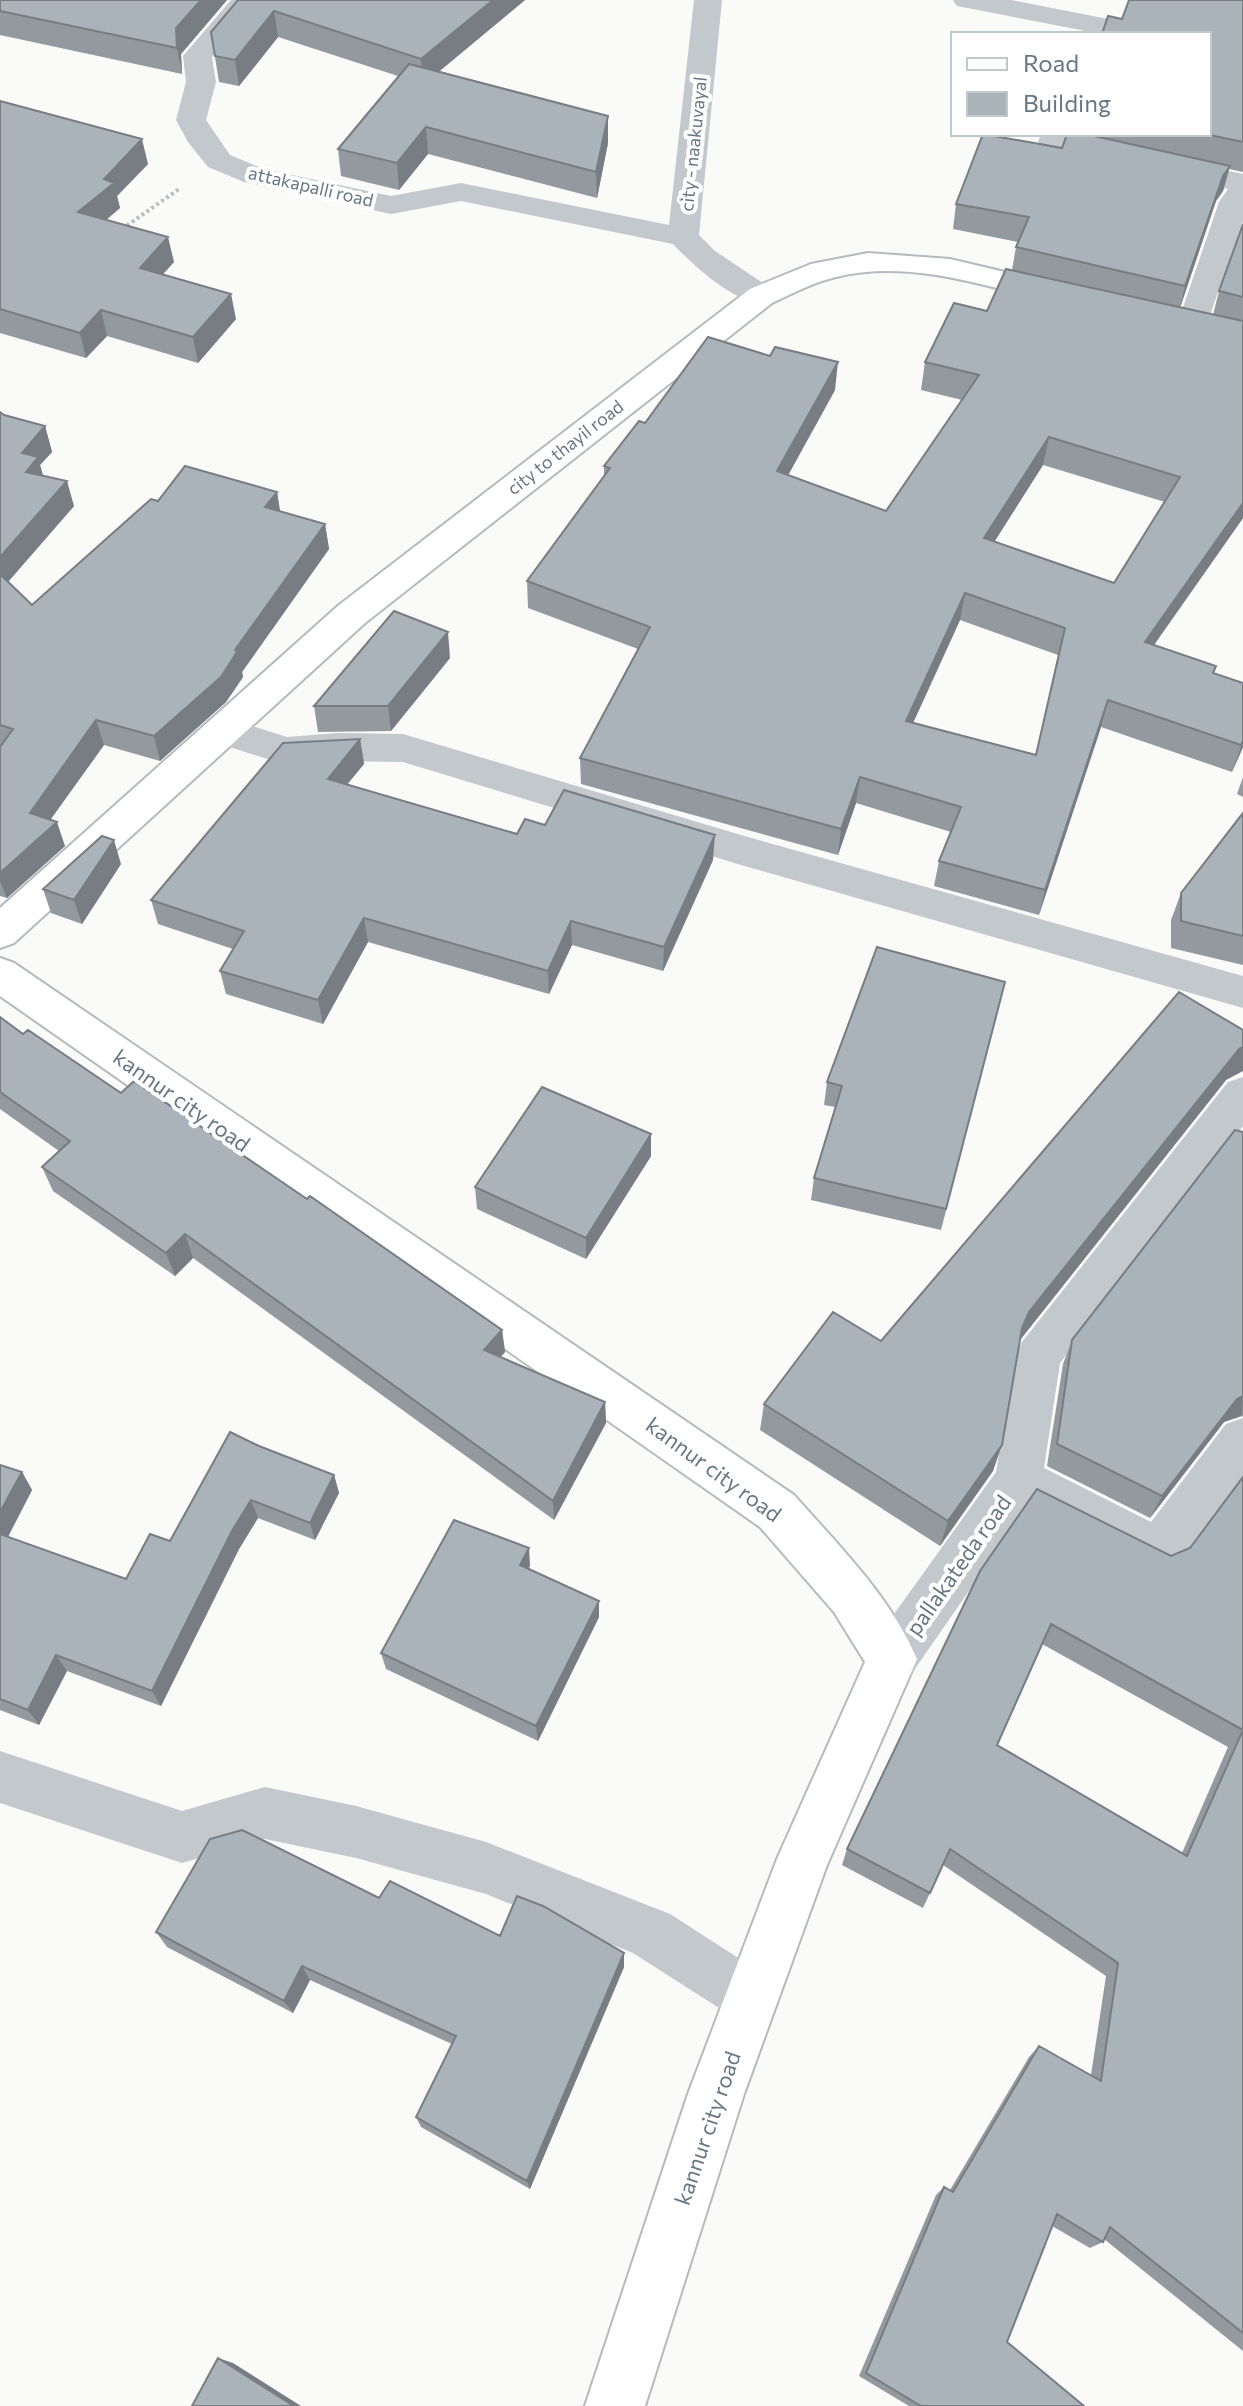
<svg xmlns="http://www.w3.org/2000/svg" width="1243" height="2406" viewBox="0 0 1243 2406" font-family="Commissioner,sans-serif">
<style>
.lines{fill:none;stroke-linecap:round;stroke-linejoin:round}
.major-casing{stroke:#b5babe;stroke-width:4}
.path{stroke:#bbbfc2;stroke-width:4;stroke-dasharray:3 3;stroke-linecap:butt}
.minor{fill:#c3c8cc;fill-rule:evenodd}
.major{fill:#fff;fill-rule:evenodd}
.wall{fill:#929a9f;fill-rule:evenodd}
.shaded-wall{fill:#777d82}
.building{fill:#aab3b9;stroke:#777d82;stroke-width:2;fill-rule:evenodd}
.labels{text-anchor:middle;dominant-baseline:central;stroke-width:8;stroke-linejoin:round;paint-order:stroke}
.far-street-label{font-size:18px;fill:#657783;stroke:#fff}
.street-label{font-size:22px;fill:#657783;stroke:#fff}
</style>
<rect width="100%" height="100%" fill="#fafaf8"/>
<g class="lines">
<defs>
<path id="major" d="M868 253 950 259 1068 287 1073 294 1068 301 1057 304C987 286 909 259 836 277 814 282 793 293 772 303L365 623 14 943 0 948V908L339 605 750 289 811 264Z
M0 958 14 963 794 1495C839 1546 890 1596 917 1659L827 1865 744 2094 645 2406H585L688 2094 777 1859 865 1662 834 1612 760 1527 0 996Z"/>
</defs>
<use href="#major" class="major-casing"/>
<path class="path" d="M122 229 179 189"/>
<path class="minor" d="M231 0H260L212 57 216 82 206 120 230 155 264 169 391 196 461 183 669 225 694 0H722L699 235 715 251 772 289 777 296 772 303C742 311 693 265 673 244L461 201 391 214 244 182 208 167 188 142 176 120 186 82 183 56Z
M953 0H1011L1103 18 1113 20 1117 26 1113 34H1085L1086 31 957 6Z
M1041 134H1071L1070 137 1243 174V221L1203 335 1192 338 1181 335 1176 328 1219 202 1228 189 1042 148 1038 142Z
M224 717 287 737 338 733 403 734 741 835 1243 976V1008L741 865 403 762 338 761 286 765 211 741 205 731 211 721Z
M1243 1077V1126L1060 1363 1044 1468 1151 1522 1226 1424 1243 1418V1476L1175 1567 1158 1574 1027 1507 910 1676 892 1683 874 1676 867 1659 874 1642 996 1472 1015 1356 1022 1342 1228 1082Z
M0 1751 182 1811 265 1787 356 1806 486 1842 670 1914 771 1979 779 1998 771 2017 752 2025 733 2017 633 1953 486 1894 356 1858 265 1839 182 1863 0 1803Z"/>
<use href="#major" class="major"/>
</g>
<path class="wall" d="M0 0H227L181 54 182 74 0 35Z
M238 0H525L439 71 608 116V143L597 198 428 154 399 190 341 176 338 149 398 76 278 37 239 86 219 82 211 32Z
M1243 0V172L1229 169 1223 191 1216 201 1180 307 1213 315 1219 291 1243 224V518L1154 645 1214 673 1243 683V747L1232 772 1101 727 1039 915 934 886 939 861 951 832 856 803 838 855 581 784 580 758 638 649 528 608 527 581 604 476V466L645 423 835 390 788 475 886 511 962 400 921 390 925 362 987 311 1012 270 1016 247 1018 242 953 229 956 204 1062 148 1067 134H1209L1122 19ZM1043 465 1165 502 1114 583 994 542ZM960 620 1058 655 1036 755 913 723Z
M0 101 148 164 117 196 120 208 106 220 174 262 163 274 236 319 198 363 107 336 86 358 0 333Z
M0 412 4 415 45 426 52 452 40 465 43 476 74 506 8 582 32 605 158 501 277 492 280 512 325 524 329 549 242 672 243 677 226 702 160 761 104 745 50 820 65 846 7 898 0 896Z
M450 658 391 731 318 732 314 706Z
M360 739 364 764 347 784 517 834 545 825 713 860 663 971 572 945 549 994 368 942 323 1024 226 994 220 971 233 949 158 924 151 900Z
M1243 777V797L1237 794Z
M1243 813V965L1171 948V920L1181 893Z
M121 864 82 924 51 913 43 889Z
M1005 982 941 1230 811 1200 814 1178 835 1107 824 1105 827 1082Z
M0 1017 23 1034 121 1093 307 1199 502 1330 505 1352 500 1357 605 1402 606 1423 554 1520 193 1258 175 1276 53 1191 42 1167 59 1151 0 1109Z
M1226 1080 1020 1340 993 1471 940 1546 760 1430 764 1404 881 1341Z
M1243 1132V1416L1224 1422 1150 1518 1047 1466 1063 1364 1072 1340Z
M651 1156 586 1259 477 1209 475 1187Z
M259 1446 334 1475 339 1493 315 1540 258 1518 239 1549 161 1706 67 1671 39 1725 0 1710V1465L22 1472 32 1490 8 1537 126 1579 170 1541Z
M1243 1477V2351L1104 2239 1103 2242 1090 2248 1052 2226 1007 2342 1084 2406H909L859 2376 936 2195 944 2187 950 2190 1029 2057 1039 2046 1091 2075 1106 1976 943 1865 923 1908 842 1865 847 1849 980 1571 1171 1556 1190 1548ZM1042 1644 1228 1747 1182 1853 997 1745Z
M530 1565 529 1569 599 1617 538 1741 386 1669 381 1653Z
M379 1898 500 1936 624 1953V1967L530 2189 421 2127 416 2117 452 2044 310 1980 293 2013 167 1947 156 1932Z"/>
<path class="shaded-wall" d="M201 0H227L181 54 182 74 177 48 176 28Z
M493 0H525L423 85 421 59Z
M274 11 278 37 239 86 235 60Z
M608 116V143L597 198 596 172Z
M426 127 428 154 399 190 397 163Z
M142 139 148 164 117 196 120 208 84 238 78 212 104 179Z
M1230 166 1223 191 1216 201 1179 311 1185 286 1223 176Z
M168 237 174 262 146 293 140 268Z
M231 294 236 319 198 363 193 337Z
M101 310 107 336 86 358 80 333Z
M838 362 835 390 775 499 777 471Z
M45 426 52 452 40 465 45 482 33 497 22 453Z
M1049 437 1043 465 979 566 984 538Z
M67 481 74 506 0 591V557Z
M277 492 281 517 265 507Z
M1243 503V518L1137 669 1145 642Z
M325 524 329 549 242 672 243 677 226 702 160 761 154 736 235 650Z
M965 593 960 620 902 747 906 721Z
M448 632 450 658 391 731 388 706Z
M1108 700 1101 727 1039 915 1045 890Z
M96 720 104 745 38 837 30 813Z
M360 739 364 764 332 803 328 779Z
M1243 741V747L1232 772Z
M860 777 856 803 838 855 841 829Z
M57 822 65 846 7 898 0 881V873Z
M715 835 713 860 663 971 664 947Z
M114 840 121 864 82 924 74 900Z
M364 918 368 942 323 1024 318 1000Z
M571 921 572 945 549 994 548 971Z
M1243 1047V1071L1226 1080 1020 1340 1022 1328 1029 1312 1239 1049Z
M651 1134V1156L586 1259V1238Z
M185 1234 193 1258 175 1276 166 1253Z
M502 1330 505 1352 487 1372 484 1350Z
M1243 1396 1242 1415 1224 1422 1150 1518 1162 1496 1237 1399Z
M605 1402 606 1423 554 1520 553 1501Z
M1002 1445 993 1471 940 1546 948 1521Z
M22 1472 32 1490 2 1548 0 1546V1512Z
M334 1475 339 1493 315 1540 310 1523Z
M251 1500 258 1518 239 1549 161 1706 152 1691 232 1531Z
M529 1548 530 1565 522 1582 520 1565Z
M599 1601V1617L538 1741 536 1726Z
M56 1655 67 1671 39 1725 28 1710Z
M624 1953V1967L530 2189 527 2181Z
M302 1966 310 1980 293 2013 284 2001Z
M218 2358 233 2363 301 2406H294Z"/>
<path class="building" d="M0 0H201L176 28 177 48 0 11Z
M238 0H493L421 59 274 11 235 60 215 56 211 32Z
M1129 0H1243V142L1205 134H1209V34H1102L1108 16 1122 19Z
M409 64 608 116 596 172 426 127 397 163 338 149Z
M0 101 142 139 104 179 114 183 78 212 168 237 140 268 231 294 193 337 101 310 80 333 0 309Z
M983 134 1062 148 1067 134H1085L1230 166 1223 176 1185 286 1016 247 1029 217 956 204Z
M1243 224V297L1219 291Z
M1006 269 1243 321V503L1145 642 1216 666 1213 673 1243 683V741L1241 745 1108 700 1045 890 939 861 961 807 860 777 841 829 580 758 650 627 527 581 610 468 604 466 639 421 645 423 708 337 770 356 775 347 838 362 777 471 886 511 979 375 925 362 954 303 987 311ZM1049 437 1180 477 1114 583 984 538ZM965 593 1065 628 1036 755 906 721Z
M0 412 4 415 45 426 22 453 38 457 26 472 67 481 0 557Z
M185 466 277 492 265 507 325 524 235 650 237 652 221 677 154 736 96 720 30 813 57 822 0 873V747L13 729 0 725V574L32 605 151 499 158 501Z
M394 611 448 632 388 706H314Z
M360 739 328 779 517 834 525 819 545 825 564 790 715 835 664 947 571 921 548 971 364 918 318 1000 220 971 244 931 151 900 283 743Z
M1243 813V936L1181 921V893Z
M102 836 114 840 74 900 43 889Z
M877 947 1005 982 946 1209 814 1178 842 1086 827 1082Z
M1179 992 1243 1030V1047L1239 1049 1029 1312 1022 1328 1002 1445 948 1521 764 1404 833 1312 881 1341Z
M0 1017 23 1034 28 1030 121 1093 134 1081 307 1199 310 1196 502 1330 484 1350 605 1402 553 1501 185 1234 166 1253 42 1167 70 1141 0 1092Z
M542 1087 651 1134 586 1238 475 1187Z
M1235 1130 1243 1132V1396L1237 1399 1162 1496 1057 1444 1072 1340Z
M230 1432 259 1446 334 1475 310 1523 251 1500 232 1531 152 1691 56 1655 28 1710 0 1699V1534L126 1579 150 1534 170 1541Z
M0 1465 22 1472 0 1512Z
M1243 1477V2333L1110 2227 1103 2242 1057 2214 1007 2342 1084 2406H921L866 2373 944 2187 953 2192 1039 2046 1101 2081 1118 1963 950 1849 930 1893 847 1849 980 1571 1037 1489 1171 1556 1190 1548ZM1051 1624 1243 1730 1187 1856 997 1745Z
M454 1520 529 1548 520 1565 599 1601 536 1726 381 1653Z
M242 1830 379 1898 390 1881 500 1936 517 1896 543 1906 624 1953 527 2181 416 2117 456 2036 302 1966 284 2001 156 1932 210 1839Z
M218 2358 294 2406H192Z"/>
<g class="labels">
<g class="far-street-label">
<text transform="translate(693 144) rotate(-84)">city - naakuvayal</text>
<text transform="translate(311 186) rotate(13)">attakapalli road</text>
<text transform="translate(565 447) rotate(-38)">city to thayil road</text>
</g>
<g class="street-label">
<text transform="translate(182 1100) rotate(35)">kannur city road</text>
<text transform="translate(714 1469) rotate(36)">kannur city road</text>
<text transform="translate(958 1565) rotate(-55)">pallakateda road</text>
<text transform="translate(707 2128) rotate(-71)">kannur city road</text>
</g>
</g>
<rect x="951" y="32" width="260" height="104" fill="#ffffff" stroke="#c1c9cd" stroke-width="2"/>
<rect x="967" y="58" width="40" height="12" fill="#ffffff" stroke="#c1c9cd" stroke-width="2"/>
<text x="1023" y="72" font-size="24" fill="#657783">Road</text>
<rect x="967" y="92" width="40" height="24" fill="#aab3b9" stroke="#c1c9cd" stroke-width="2"/>
<text x="1023" y="112" font-size="24" fill="#657783">Building</text>
</svg>
